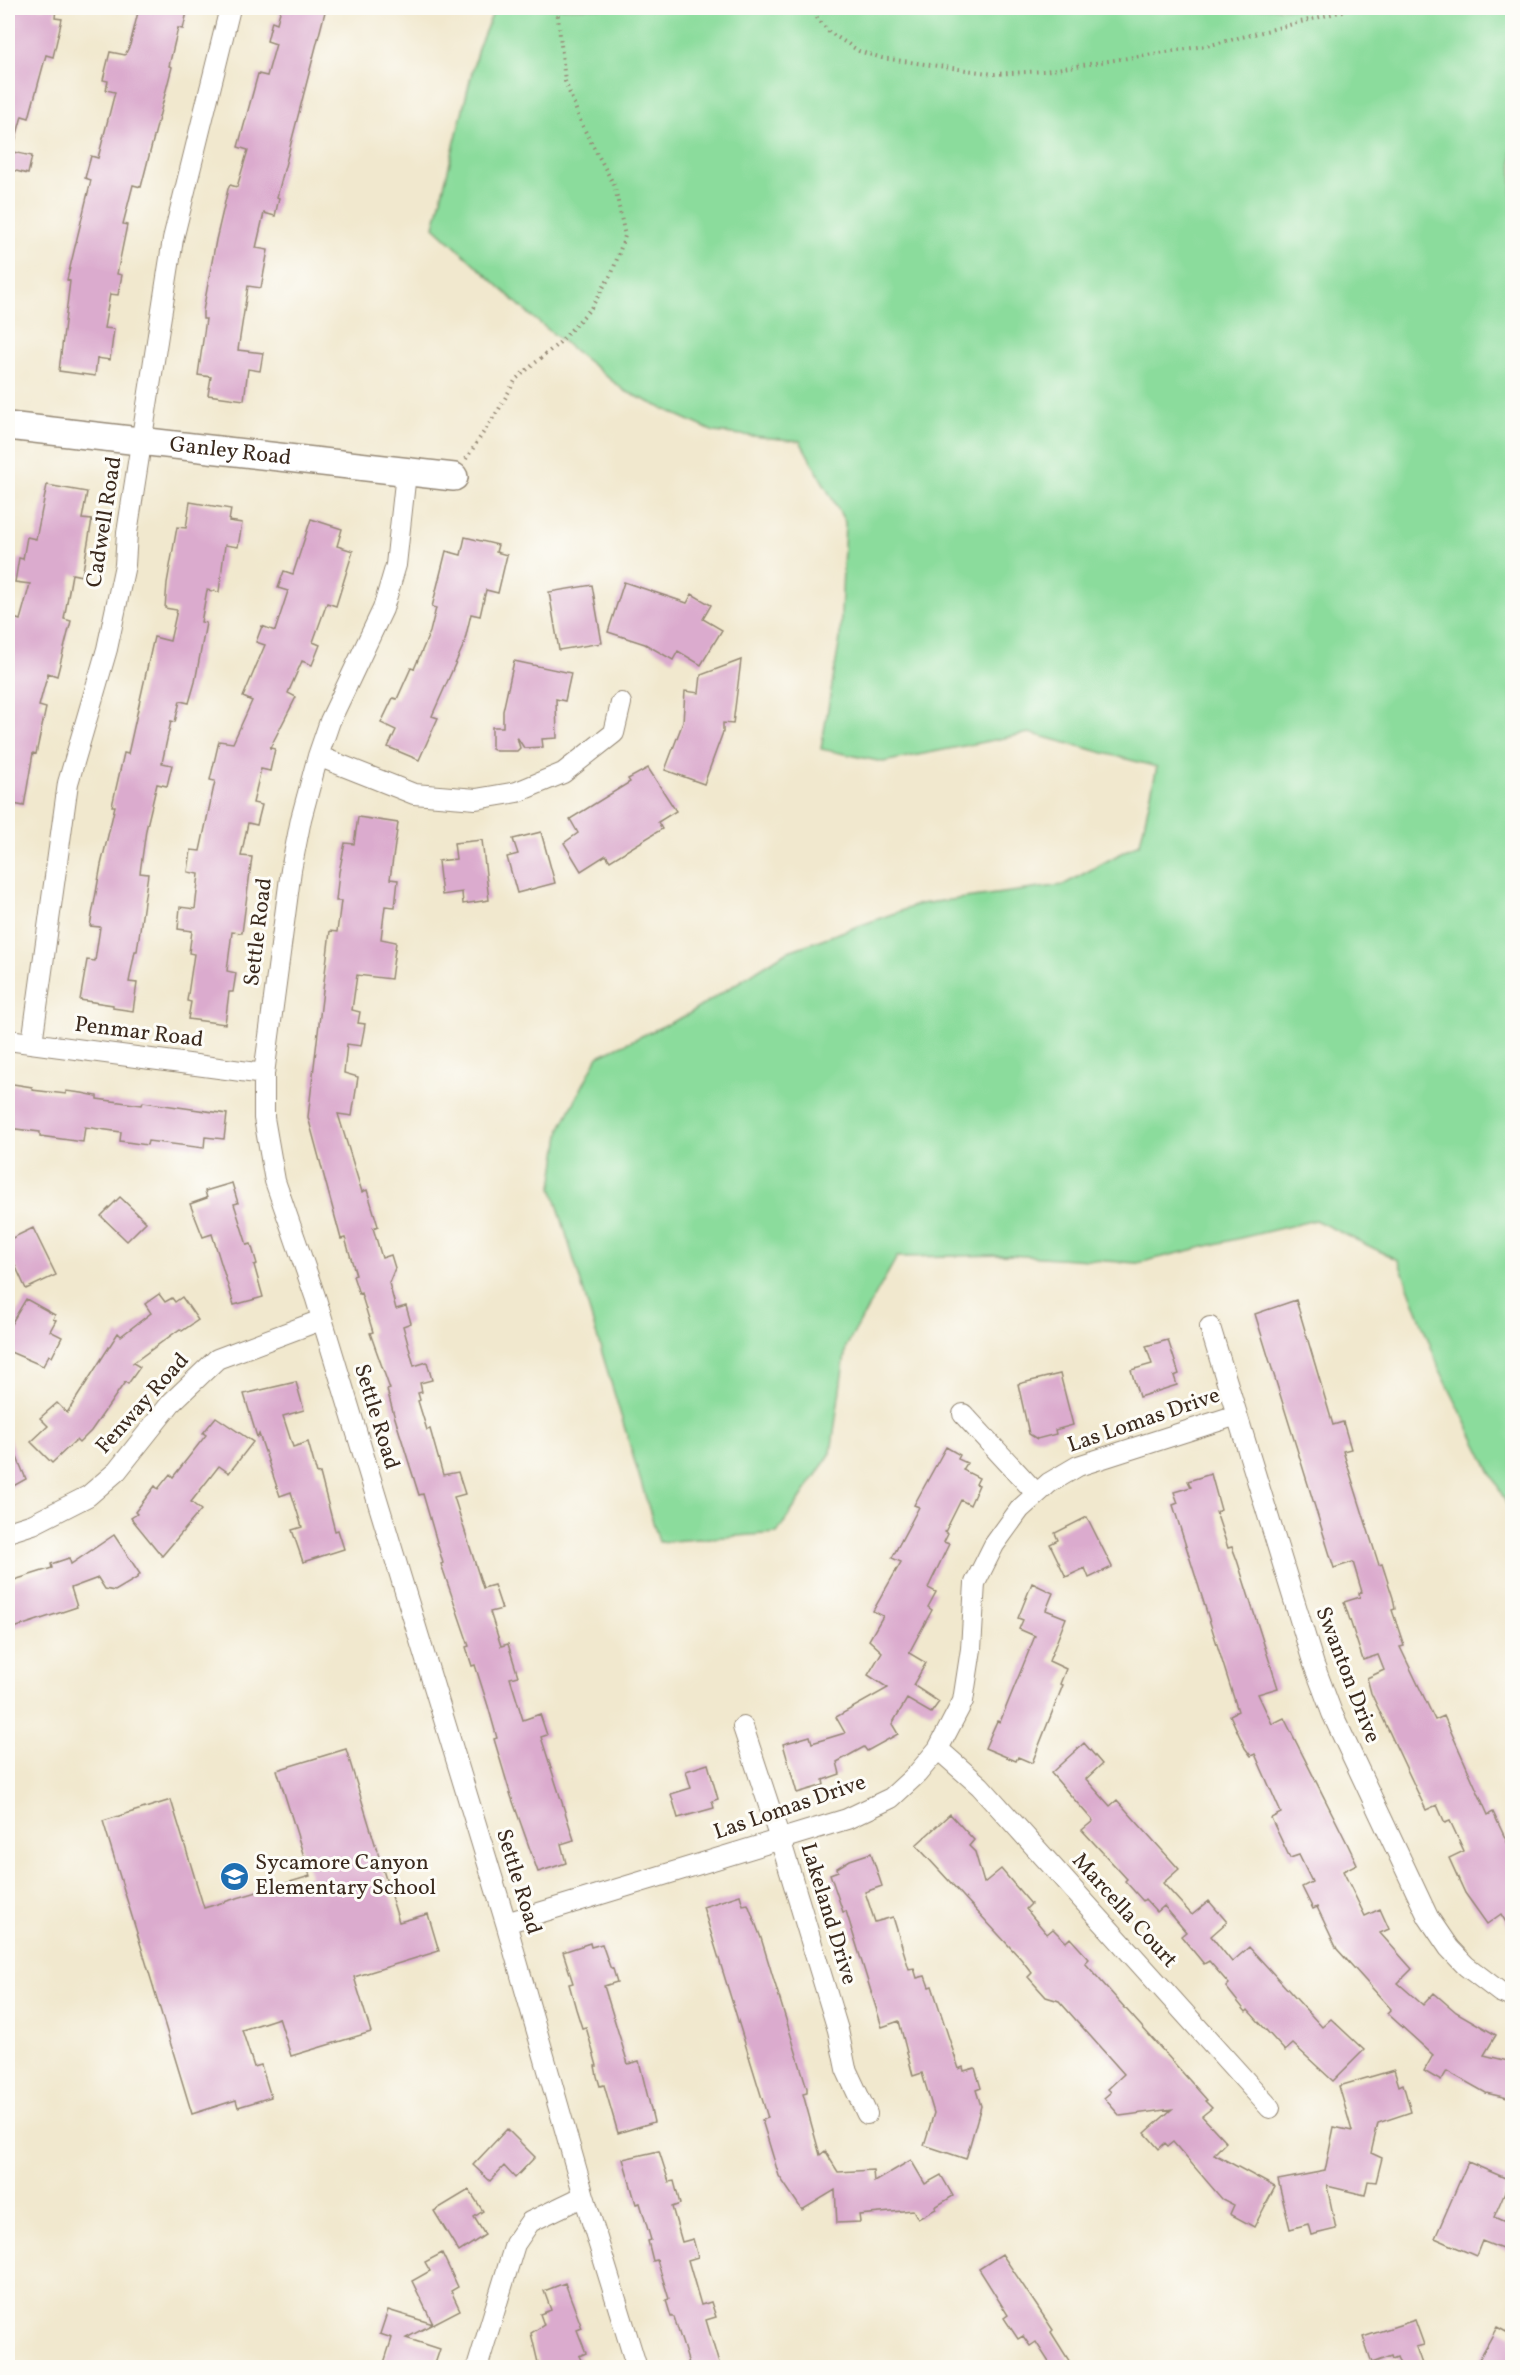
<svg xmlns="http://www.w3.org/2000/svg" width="1520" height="2375" viewBox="0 0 1520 2375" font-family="Vollkorn,serif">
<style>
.green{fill:#8bdc9c;stroke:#63835d;stroke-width:1.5}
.building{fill:#dbabce}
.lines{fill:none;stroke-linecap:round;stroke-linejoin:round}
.street-casing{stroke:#968976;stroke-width:22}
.secondary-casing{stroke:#968976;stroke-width:30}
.path{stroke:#968976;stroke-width:4;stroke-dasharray:1.5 4.5;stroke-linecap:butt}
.street{stroke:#fff;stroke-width:20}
.secondary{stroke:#fff;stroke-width:27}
.labels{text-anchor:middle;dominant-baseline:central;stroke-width:6;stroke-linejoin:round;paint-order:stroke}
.street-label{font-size:22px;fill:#3b2a1e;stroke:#fdfcf7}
.poi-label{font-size:22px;fill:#3b2a1e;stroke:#fdfcf7;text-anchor:start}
</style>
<rect width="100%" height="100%" fill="#fdfcf7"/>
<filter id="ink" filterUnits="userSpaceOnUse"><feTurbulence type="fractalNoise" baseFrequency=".0167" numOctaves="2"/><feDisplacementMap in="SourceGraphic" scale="12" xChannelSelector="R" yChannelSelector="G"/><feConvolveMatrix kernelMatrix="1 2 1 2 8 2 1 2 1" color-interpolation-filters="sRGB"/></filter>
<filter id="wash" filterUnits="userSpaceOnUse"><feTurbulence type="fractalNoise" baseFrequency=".008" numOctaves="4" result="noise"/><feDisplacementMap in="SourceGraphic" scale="24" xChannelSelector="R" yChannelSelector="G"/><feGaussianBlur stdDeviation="1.35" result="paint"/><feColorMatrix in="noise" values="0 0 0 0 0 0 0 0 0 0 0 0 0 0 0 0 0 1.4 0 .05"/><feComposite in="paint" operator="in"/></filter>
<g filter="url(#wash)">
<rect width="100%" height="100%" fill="#f1e8ce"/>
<path class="green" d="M495 8H1512V1515L1439 1368 1398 1260 1315 1220 1138 1263 1009 1255 897 1257 846 1347 831 1453 777 1533 659 1542 552 1187 561 1128 598 1056 687 1015 786 952 920 904 1063 885 1140 843 1157 767 1029 733 883 762 821 749 840 639 845 522 800 441 714 432 625 391 531 316 434 227 478 48Z"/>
<g id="blocks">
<path class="building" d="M14 8H56L55 18 62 19 53 57 46 55 29 118 22 116 13 149 8 148V30L10 31Z
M139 8H188L183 29 178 28 169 66 172 67 141 187 133 185 123 224 127 225 117 274 122 275 118 295 110 294 104 328 114 329 110 360 97 358 95 376 59 371 70 281 67 280 91 180 85 178 91 156 98 158 115 92 106 90 108 81 103 80 110 52 125 55 130 45Z
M281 8H326L277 197 279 198 275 216 264 213 256 248 268 250 261 288 248 286 238 350 263 353 260 371 248 369 244 400 208 395 211 377 198 375 206 319H203V311L216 240 228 189 230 185 237 187 248 150 238 147 258 74 267 76 276 44 267 41 272 21 277 23Z
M8 151 32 156 28 174 8 169Z
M47 485 87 492 82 519 92 520 82 576 72 574 64 619 71 621 57 676 48 673 39 706 46 708 36 754 33 753 24 806 8 803V616L20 620 30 584 15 582 19 558 23 559 27 537 36 539Z
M190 502 231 509 229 521 242 523 238 547 225 545 219 592 207 590 201 622 206 623 195 682 189 703 180 701 175 722 171 721 162 763 172 765 167 786 157 784 146 830 140 873 148 874 137 951H135L129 982 137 983 133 1011 113 1008V1005L80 1000 87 960 95 961 100 927 90 926 101 865 115 806H112L124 753 128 754 154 637 170 641 177 610 165 608 167 583 177 527 186 528Z
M311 519 342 529 337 546 353 551 336 606 327 603 313 642 320 645 312 665 302 661 288 693 296 697 270 748 275 749 270 771 261 769 253 803 262 805 257 825 248 823 241 856 252 857 242 933 232 932 227 971 236 973 233 992H229L225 1024 188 1019 191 1002 187 1001 194 954 189 953 192 931 178 929 180 907 195 909 199 874 188 872 191 850 200 851 215 781 210 780 219 741 233 743 252 701 243 697 265 645 256 642 262 626 275 631 288 591 278 588 284 571 293 574Z
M465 537 498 545 496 552 507 555 498 593 486 590 480 616 471 614 464 644 432 716 438 718 419 760 388 747 396 730 381 723 393 698 397 699 411 668 414 669 430 632 436 608 432 607 446 551 461 555Z
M624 582 687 603 692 594 711 605 703 619 722 630 701 665 678 651 673 660 645 644 608 632Z
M592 585 602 643 559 650 549 592Z
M741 660 733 724 723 723V732L704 784 665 770 683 722 685 691 699 693 701 675Z
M514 661 571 673 565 701 556 699 557 738 542 739 543 747 524 748 517 737 520 748 517 751H496L492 749V727H503V711Z
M648 768 676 811 658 822 662 829 610 861 606 855 581 871 564 843 578 833 570 819 630 782 628 779Z
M358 817 398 823 390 879 398 880 395 907 385 906 381 939 396 942 391 979 357 975 352 1010 360 1012 358 1023 365 1024 364 1030 361 1046 347 1044 344 1073 358 1077 352 1116 338 1114 362 1192 367 1190 378 1226 373 1228 382 1258 391 1255 395 1268 389 1283 396 1309 406 1306 411 1323 403 1326 414 1366 427 1362 432 1380 420 1383 422 1392 418 1393 420 1400 418 1401 427 1430 430 1429 443 1475 458 1472 465 1494 454 1497 483 1588 494 1585 502 1609 490 1612 501 1646 508 1644 518 1676 510 1678 523 1720 540 1714 547 1735 541 1737 574 1840 561 1844 566 1863 538 1872 511 1796 494 1739 497 1738 488 1706 475 1665 472 1666 466 1647 469 1646 441 1564 443 1563 423 1494 419 1495 394 1415 387 1390 390 1389 370 1333 373 1332 361 1293 359 1294 353 1276 356 1275 345 1238 341 1239 308 1117 330 931 337 932 341 901H336L339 872 345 843 354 844Z
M541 832 555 883 517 893 507 857 518 854 513 839Z
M482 840 489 900 463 904 462 892 442 895 438 861 456 859 454 843Z
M13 1084 32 1087V1090L66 1094V1091L82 1093 97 1096V1099L142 1105 143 1102 227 1114 224 1139 205 1137 204 1148 148 1141 147 1145 120 1141 121 1132 85 1127 83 1142 40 1136V1132L8 1128V1087L12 1088Z
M232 1183 238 1203 234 1204 247 1245 251 1244 257 1264 254 1265 263 1297 234 1305 212 1234 203 1237 190 1204 207 1198 205 1191Z
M120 1197 146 1222 127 1241 101 1216Z
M33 1228 56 1275 26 1289 8 1250V1240Z
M159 1294 165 1302 172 1298 175 1302 182 1297 198 1320 182 1331 180 1329 133 1363 140 1367 128 1384 125 1382 91 1431 79 1443 76 1440 52 1463 31 1442 48 1426 40 1418 57 1403 67 1413 118 1333 121 1336 151 1313 145 1304Z
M26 1299 55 1315 53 1319 56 1320 50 1331 62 1337 52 1357 49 1355 43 1366 8 1351V1329Z
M1296 1300 1333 1425 1343 1422 1351 1449 1343 1451 1379 1565 1382 1564 1393 1598 1395 1609 1392 1610 1404 1646 1400 1647 1435 1720 1444 1716 1488 1815 1493 1812 1512 1853V1932L1501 1914 1487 1924 1465 1893 1449 1858 1464 1851 1450 1821 1445 1823 1437 1805 1426 1810 1371 1693 1367 1678 1384 1670 1378 1655 1363 1660 1344 1602 1360 1597 1359 1593 1362 1592 1353 1562 1334 1568 1255 1314Z
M1168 1340 1179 1374 1174 1376 1177 1385 1139 1397 1131 1370 1152 1364 1146 1346Z
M1060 1374 1073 1425 1055 1430 1056 1434 1037 1439 1029 1434 1018 1384Z
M296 1382 304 1410 283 1416 293 1447 308 1442 317 1474 320 1473 335 1531 338 1530 344 1549 303 1562 292 1530 302 1527 291 1492 280 1496 259 1434 257 1437 244 1394Z
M216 1417 253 1442 229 1473 219 1466 191 1502 201 1510 162 1556 131 1518 137 1514 135 1512 155 1486 158 1489 170 1474 173 1477 206 1435 203 1433Z
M8 1436 26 1479 8 1489Z
M946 1447 960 1455 958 1459 967 1463 963 1470 979 1478 976 1484 979 1485 970 1505 961 1500 945 1532 948 1534 944 1542 949 1544 928 1588 936 1592 928 1607 932 1610 909 1653 926 1663 913 1685 939 1702 931 1713 907 1699 892 1724 898 1734 867 1751 864 1747 837 1762 840 1774 823 1780 824 1785 797 1793 783 1744 810 1736 812 1743 845 1733 836 1717 888 1688 868 1675 882 1652 869 1640 883 1616 873 1611 901 1562 892 1558 919 1507 914 1505Z
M1211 1474 1221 1510 1216 1512 1228 1548 1232 1547 1237 1560 1278 1688 1258 1694 1272 1724 1284 1718 1347 1843 1357 1864 1343 1871 1365 1916 1380 1909 1389 1929 1380 1933 1412 1969 1398 1983 1423 2005 1434 1993 1456 2012 1496 2035 1484 2055 1512 2062V2099L1486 2093 1447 2071 1441 2081 1424 2071 1433 2055 1387 2013 1391 2009 1337 1949 1317 1907 1313 1909 1302 1887 1312 1882 1299 1855 1290 1858 1271 1818 1281 1813 1255 1754 1251 1756 1245 1748 1230 1715 1238 1711 1173 1505 1178 1503 1174 1492 1191 1487 1188 1481Z
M1087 1517 1112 1567 1089 1578 1085 1568 1066 1577 1050 1544 1058 1540 1055 1533Z
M114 1535 140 1574 137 1578 115 1591 105 1589 98 1578 71 1588 77 1607 8 1630V1582L52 1568 51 1564 69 1558 71 1564Z
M1032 1583 1053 1593 1046 1610 1066 1618 1049 1661 1066 1669 1060 1684 1063 1685 1032 1763 1018 1757 1016 1761 985 1748 997 1721 1000 1722 1035 1636 1019 1629 1023 1620 1018 1618Z
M1084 1743 1102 1764 1086 1779 1110 1806 1117 1800 1179 1869 1163 1883 1192 1915 1209 1901 1227 1922 1211 1936 1232 1962 1249 1947 1322 2027 1331 2019 1364 2050 1333 2081 1293 2044 1285 2051 1248 2010 1246 2012 1226 1987 1229 1984 1209 1961 1204 1964 1181 1936 1186 1932 1164 1906 1157 1912 1145 1899 1143 1901 1125 1881 1127 1879 1082 1830 1093 1821 1051 1773Z
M346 1749 399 1922 428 1914 439 1951 354 1977 371 2032 291 2056 279 2018 242 2030 254 2067 261 2065 271 2097 238 2107 236 2100 192 2114 103 1821 171 1800 204 1908 310 1876 277 1770Z
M708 1764 718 1799 712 1801 714 1808 678 1818 671 1794 691 1788 686 1771Z
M950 1814 974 1840 969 1846 975 1852 984 1883 1001 1869 1031 1904 1026 1909 1047 1934 1053 1929 1066 1942 1070 1938 1089 1959 1085 1963 1207 2100 1205 2101 1212 2108 1202 2116 1226 2142 1214 2154 1275 2187 1254 2227 1230 2214 1234 2205 1222 2199 1173 2142 1168 2146 1165 2143 1159 2149 1145 2133 1172 2109 1120 2116 1104 2098 1111 2092 1108 2089 1124 2074 1059 2001 1046 1997 1028 1977 1032 1973 1021 1959 916 1845Z
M871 1853 882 1886 865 1892 875 1922 893 1917 909 1969 914 1968 917 1978 925 1976 929 1987 932 1986 959 2069 963 2067 964 2071 975 2068 981 2088 976 2090 981 2106 966 2159 924 2145 934 2113 922 2073 913 2076 899 2021 882 2027 846 1911 843 1912 830 1874 838 1871 837 1868 850 1860Z
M740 1895 743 1905 748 1904 761 1938 807 2088V2093L803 2094 820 2155 825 2151 838 2172 873 2170 874 2182 911 2160 925 2184 941 2175 953 2196 935 2207 936 2209 918 2219 913 2210 859 2215 860 2222 837 2223 835 2190 802 2210 779 2176 762 2120 768 2118 703 1907Z
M590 1943 591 1947 602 1944 610 1967 613 1969 617 1982 604 1986 628 2064 639 2061 654 2122 618 2133 604 2085 600 2086 597 2076 595 2066H597L586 2027 582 2028 576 2009 569 1984 573 1983 563 1952Z
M1394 2070 1399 2086 1403 2084 1411 2112 1378 2123 1371 2153 1382 2158 1376 2182 1368 2181 1365 2195 1327 2186 1336 2229 1311 2235 1308 2224 1290 2229 1278 2180 1325 2171 1334 2127 1352 2131 1339 2086Z
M507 2129 535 2157 515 2178 504 2166 490 2181 473 2165Z
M659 2151 669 2182 674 2181 680 2204 672 2207 682 2242 693 2239 698 2257 688 2260 701 2305 711 2302 716 2317 706 2320 720 2367H690L674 2317H671L666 2300 669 2299 657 2260 653 2261 648 2241 651 2240 640 2203 636 2204 623 2159Z
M1468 2162 1510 2180 1494 2217 1512 2225V2253L1482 2241 1476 2256 1435 2238Z
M469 2190 483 2211 474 2217 485 2235 459 2252 434 2211Z
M442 2253 458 2287 451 2291 460 2310 433 2324 412 2281 430 2271 425 2262Z
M1002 2254 1053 2330 1051 2332 1073 2367H1052L1036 2342 1030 2346 1023 2336 1018 2339 1004 2318 1008 2315 979 2269Z
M565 2283 582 2328 577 2330 586 2353 579 2356 582 2362 567 2367H539L531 2333 544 2325 540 2314 551 2310 544 2291Z
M388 2310 433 2324 406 2338 440 2349 434 2367H396L384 2363 392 2338 380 2334Z
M1415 2320 1424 2345 1416 2347 1423 2367H1401L1397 2357 1392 2359 1391 2356 1372 2363 1363 2337Z
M1497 2327 1512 2335V2367H1475Z"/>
</g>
</g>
<g filter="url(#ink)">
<use href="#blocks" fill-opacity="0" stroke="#968976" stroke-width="1.5"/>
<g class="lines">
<defs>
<path id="street" d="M406 473 396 565 383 609 330 721 318 756 301 819 291 870 264 1074V1118L275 1181 316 1299 506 1923 584 2196 637 2368
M318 756 414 794 476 799 517 792 563 773 614 733 621 703
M8 1040 264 1074
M32 1043 68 783 107 649 125 565 127 533 173 239 230 8
M1210 1327 1314 1665 1332 1713 1428 1917 1449 1948 1466 1966 1500 1992 1512 1997
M963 1414 1036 1493
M8 1532 33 1524 88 1496 117 1471 171 1403 217 1359 321 1320
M743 1727 780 1839 838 2030 846 2069 867 2114
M938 1749 980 1786 1270 2108
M506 1923 847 1819 891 1798 917 1774 938 1749 963 1701 971 1649 975 1583 994 1545 1020 1509 1049 1483 1078 1466 1237 1415
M477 2368 515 2244 530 2222 584 2196"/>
<g id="secondary">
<path id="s1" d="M8 426 454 477"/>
</g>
</defs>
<use href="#street" class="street-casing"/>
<use href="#secondary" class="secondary-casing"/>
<path class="path" d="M809 8 829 32 859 51 882 58 994 74 1044 71 1211 45 1355 8
M1510 8 1512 10
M466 459 499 409 516 379 559 343 591 308 612 273 625 236 615 187 582 125 565 81 557 8"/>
<use href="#street" class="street"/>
<use href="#secondary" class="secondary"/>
</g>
</g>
<defs>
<symbol id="school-disc" viewBox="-11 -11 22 22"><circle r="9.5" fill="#1f6fb2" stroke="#fdfcf7"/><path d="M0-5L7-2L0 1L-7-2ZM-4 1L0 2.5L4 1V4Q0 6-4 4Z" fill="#fff"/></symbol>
</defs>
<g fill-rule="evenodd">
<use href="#school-disc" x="218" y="1860" width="33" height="33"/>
</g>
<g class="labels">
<g class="street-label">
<text stroke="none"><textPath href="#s1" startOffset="224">Ganley Road</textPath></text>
<text transform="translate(105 522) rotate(-81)">Cadwell Road</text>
<text transform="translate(259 932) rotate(-83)">Settle Road</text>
<text transform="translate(139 1033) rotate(7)">Penmar Road</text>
<text transform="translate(143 1404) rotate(-48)">Fenway Road</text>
<text transform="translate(376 1417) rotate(73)">Settle Road</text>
<text transform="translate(1144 1421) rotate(-19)">Las Lomas Drive</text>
<text transform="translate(1347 1675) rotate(69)">Swanton Drive</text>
<text transform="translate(790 1808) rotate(-19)">Las Lomas Drive</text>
<text transform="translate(518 1882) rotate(73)">Settle Road</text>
<text transform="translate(1124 1911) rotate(48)">Marcella Court</text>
<text transform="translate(828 1914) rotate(73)">Lakeland Drive</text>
</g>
<g class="poi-label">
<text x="255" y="1863">Sycamore Canyon<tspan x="255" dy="25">Elementary School</tspan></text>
</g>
</g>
<rect width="1520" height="2375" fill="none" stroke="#fdfcf7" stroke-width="30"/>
</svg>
